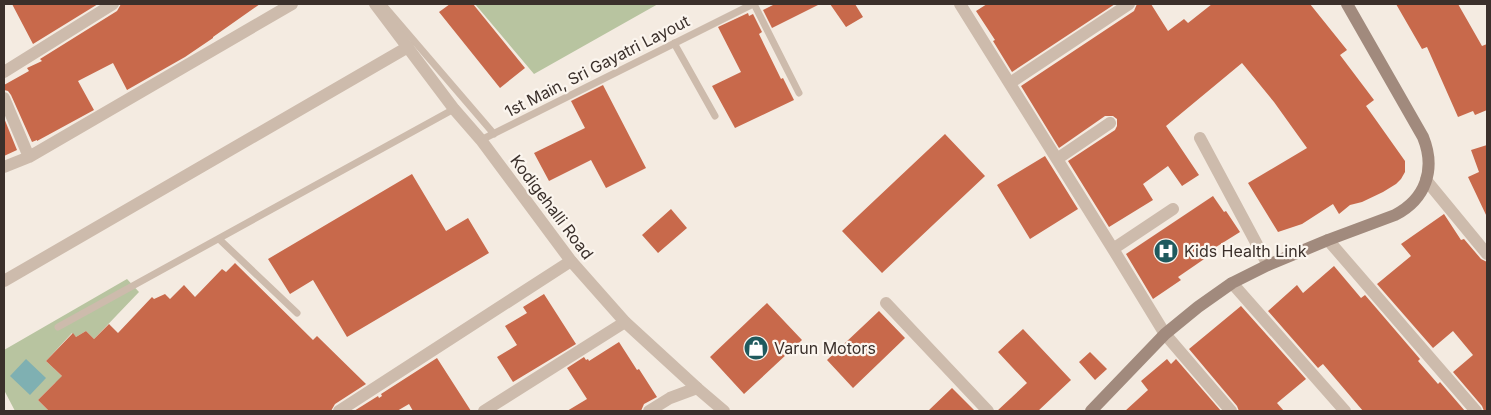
<svg xmlns="http://www.w3.org/2000/svg" width="1491" height="415" viewBox="0 0 1491 415" font-family="Inter,sans-serif">
<style>
.green{fill:#b8c4a0}
.water{fill:#7fb0b2}
.building{fill:#c8694b}
.lines{fill:none;stroke-linecap:round;stroke-linejoin:round}
.service{stroke:#cdbbac;stroke-width:7}
.minor{stroke:#cdbbac;stroke-width:12}
.tertiary{stroke:#cdbbac;stroke-width:12}
.secondary{stroke:#a18a7d;stroke-width:12}
.labels{text-anchor:middle;dominant-baseline:central;stroke-width:4.5;stroke-linejoin:round;paint-order:stroke}
.street-label{font-size:16px;fill:#3b302b;stroke:#fbf5ee}
.poi-label{font-size:16px;fill:#3b302b;stroke:#fbf5ee;text-anchor:start}
</style>
<rect width="100%" height="100%" fill="#f4ebe1"/>
<path class="green" d="M475 4H658L534 74Z
M127 279 139 292 94 339 86 331 76 337 72 333 46 361 64 378 55 383 38 400 49 411H15L4 390V350Z"/>
<path class="water" d="M26 359 46 378 30 395 10 376Z"/>
<path class="building" d="M12 4H98L33 44Z
M121 4H260L213 37V38L185 57 127 90 113 63 78 81 94 110 37 141V140L32 142 11 95 8 91 4 90V85L29 71 27 68 42 61 40 59 117 11Z
M450 4H473L525 68 500 88 439 12Z
M775 4H820L772 28 763 10Z
M830 4H855L863 17 846 27Z
M987 4H1115L1012 72 993 41 995 40 976 11Z
M1137 4H1151L1168 31 1184 19 1188 23 1212 4H1310L1347 50 1340 55 1374 100 1366 106 1405 161V172L1401 179 1396 184 1383 192 1362 202 1350 205 1339 214 1333 204 1302 224 1278 232 1248 183 1307 148 1274 102 1242 63 1166 126 1199 175 1182 186 1168 166 1143 184 1153 200 1109 227 1068 161 1115 130 1117 126V119L1113 116H1105L1059 148 1021 86 1134 11Z
M1396 4H1458L1482 46 1487 44V110L1475 115 1473 111 1458 117 1427 47 1422 49Z
M748 13 749 16 753 14 762 32 759 34 781 79 783 78 794 100 735 128 712 86 741 72 718 27Z
M603 85 646 168 606 188 591 160 549 181 534 153 585 128 571 101Z
M4 118 17 150 4 156Z
M945 134 985 176 882 273 842 231Z
M1487 145V217L1468 177 1479 172 1471 150Z
M1045 156 1078 209 1030 239 997 185Z
M412 174 446 231 468 218 489 253 347 337 313 280 290 294 268 259Z
M1213 196 1224 212 1226 211 1240 232 1208 252 1210 255 1178 277 1181 280 1153 299 1126 254Z
M671 209 687 228 658 253 642 235Z
M1444 214 1461 240 1464 239 1481 259 1487 262V411H1484L1482 406 1453 372 1473 355 1453 331 1433 348 1377 284 1411 256 1401 244Z
M235 263 313 340 317 336 366 384 335 404 331 411H49L38 400 62 376 46 361 73 333 76 337 86 331 94 339 109 324 118 333 152 297 154 299 165 294 170 299 184 285 195 297 222 269 226 272Z
M1334 266 1361 298 1365 295 1420 359 1418 361 1438 384 1440 382 1465 411H1363L1323 364 1318 368 1268 311 1297 285 1303 293Z
M544 294 576 344 513 382 497 357 517 345 505 326 527 313 523 307Z
M767 303 802 340 744 394 710 357Z
M1241 306 1306 379 1277 403 1284 411H1239L1237 406 1189 349Z
M879 311 905 338 853 388 827 360Z
M1023 329 1071 380 1038 411H997L1027 383 998 352Z
M619 342 637 370 639 369 657 397 644 404 641 411H567L587 399 567 368 584 357 586 360 588 359 589 361Z
M1090 352 1107 369 1095 380 1079 362Z
M437 358 471 411H413L409 404 397 411H354L378 396 379 398 382 396 381 394Z
M1167 359 1171 364 1176 359 1221 411H1125L1148 390 1141 381Z
M952 388 975 411H928Z"/>
<g class="lines">
<path class="service" d="M754 4 799 93
M385 7 494 134
M674 43 715 116
M481 140 753 4
M219 239 297 313
M58 327 454 109"/>
<path class="minor" d="M960 4 1113 249 1165 334 1231 411
M4 72 113 4
M1010 83 1129 4
M4 98 29 157 292 4
M1200 138 1268 265
M1057 159 1110 123
M4 167 29 157
M1426 180 1487 254
M1328 240 1476 411
M1113 249 1173 209
M4 281 408 47
M1232 283 1345 411
M886 303 988 411
M339 411 571 261
M484 411 625 322
M649 411 670 398 697 388"/>
<path class="tertiary" d="M375 4 454 109 481 140 571 261 625 322 697 388 724 411"/>
<path class="secondary" d="M1091 411 1165 334 1198 307 1232 283 1268 265 1328 240 1395 215C1426 199 1436 169 1423 137L1347 4"/>
</g>
<defs>
<symbol id="hospital-disc" viewBox="-11 -11 22 22"><circle r="9.5" fill="#1f5a5e" stroke="#fbf5ee"/><path d="M-5-5h3v3.5h4V-5h3V5h-3V1.5h-4V5h-3Z" fill="#fff"/></symbol>
<symbol id="shop-disc" viewBox="-11 -11 22 22"><circle r="9.5" fill="#1f5a5e" stroke="#fbf5ee"/><path d="M-5-2.5h2.3a2.7 3.5 0 0 1 5.4 0H5L5.5 6h-11ZM-1.5-2.5h3a1.5 2.3 0 0 0-3 0Z" fill="#fff"/></symbol>
</defs>
<g fill-rule="evenodd">
<use href="#hospital-disc" x="1152" y="237" width="28" height="28"/>
<use href="#shop-disc" x="742" y="334" width="28" height="28"/>
</g>
<g class="labels">
<g class="street-label">
<text transform="translate(597 66) rotate(-27)">1st Main, Sri Gayatri Layout</text>
<text transform="translate(552 207) rotate(53)">Kodigehalli Road</text>
</g>
<g class="poi-label">
<text x="1184" y="251">Kids Health Link</text>
<text x="774" y="348">Varun Motors</text>
</g>
</g>
<rect width="1491" height="415" fill="none" stroke="#3b302b" stroke-width="10"/>
</svg>
